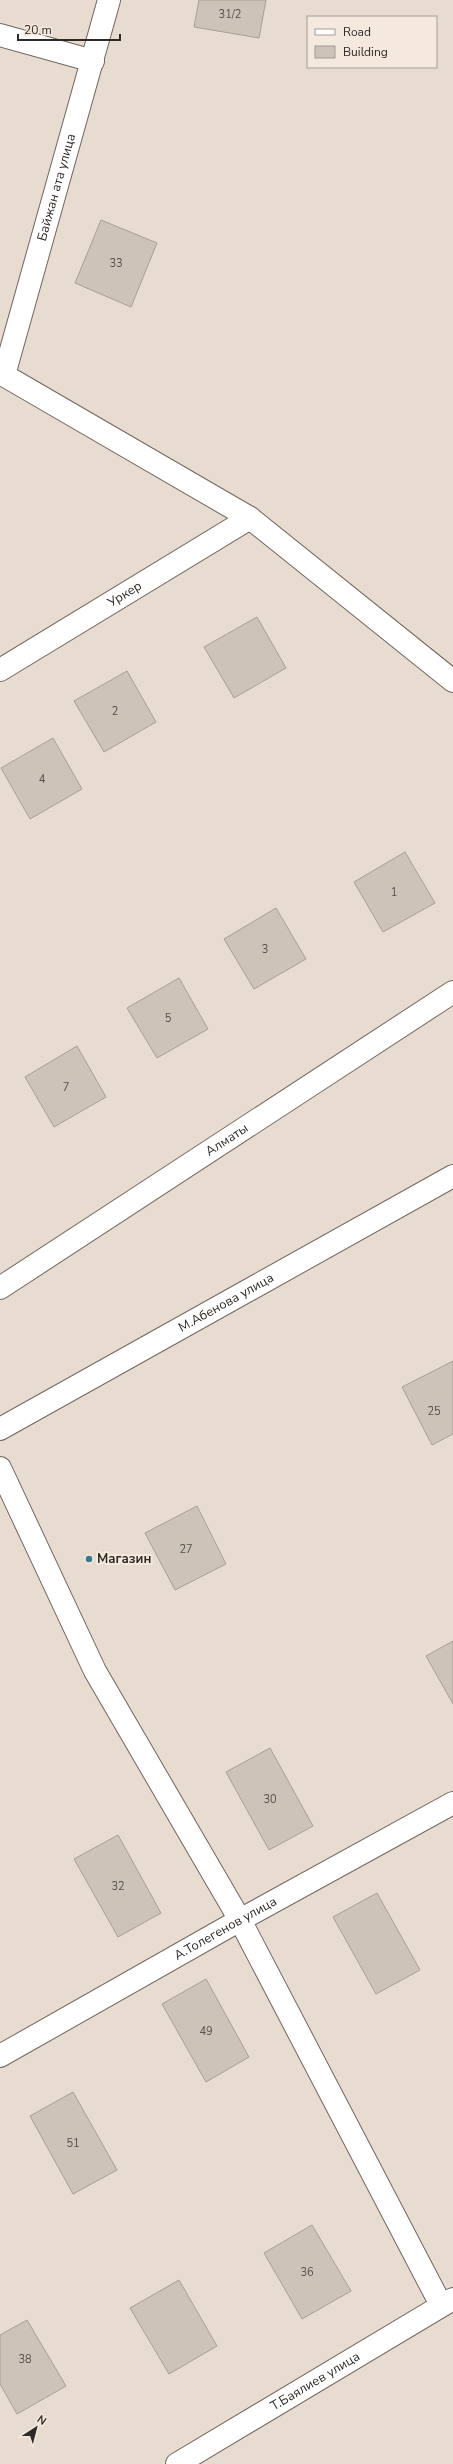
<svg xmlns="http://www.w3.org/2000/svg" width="453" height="2464" viewBox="0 0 453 2464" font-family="'Nunito Sans',sans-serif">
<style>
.building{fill:#cec3b8;stroke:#a99e93}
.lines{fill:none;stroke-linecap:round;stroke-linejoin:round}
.minor-casing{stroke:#71665d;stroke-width:24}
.secondary-casing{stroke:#71665d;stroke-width:24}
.minor{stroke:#fff;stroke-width:22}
.secondary{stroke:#fff;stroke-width:22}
.poi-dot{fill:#36798a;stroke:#f5e9de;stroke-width:1.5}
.labels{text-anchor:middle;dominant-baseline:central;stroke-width:4;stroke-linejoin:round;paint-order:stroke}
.number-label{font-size:11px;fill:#56504a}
.street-label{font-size:13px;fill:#2e2925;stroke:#f5e9de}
.poi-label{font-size:13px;font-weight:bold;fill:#2e2925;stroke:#f5e9de;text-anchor:start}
</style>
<rect width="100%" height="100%" fill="#e8dcd1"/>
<path class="building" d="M199 0H266L259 38 194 27Z
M101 220 157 243 131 307 75 283Z
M257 617 286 668 234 698 204 647Z
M127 671 156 722 104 752 74 701Z
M53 738 82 789 30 819 1 768Z
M405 852 435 903 383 932 354 882Z
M276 908 306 959 254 989 224 939Z
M179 978 208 1029 157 1058 127 1008Z
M77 1046 106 1097 54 1127 25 1077Z
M453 1361V1434L432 1445 402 1387Z
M197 1506 226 1564 175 1590 145 1533Z
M453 1641V1704L426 1656Z
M270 1748 313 1826 269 1850 226 1772Z
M118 1835 161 1913 118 1937 74 1859Z
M377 1893 420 1970 376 1994 333 1917Z
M206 1979 249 2057 206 2082 162 2004Z
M73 2092 117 2170 73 2194 30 2116Z
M312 2225 351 2291 302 2319 264 2253Z
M179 2280 217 2346 169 2374 130 2308Z
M27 2320 66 2386 17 2414 0 2384V2335Z"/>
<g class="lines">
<defs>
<g id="minor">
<path d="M0 35 93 61"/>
<path d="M0 373 250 518 453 681"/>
<path id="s1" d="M4 375 109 0"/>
<path id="s2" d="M0 670 250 518"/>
<path id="s3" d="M0 1288 453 992"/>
<path d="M0 1468 95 1671 240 1920 441 2305"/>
<path id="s4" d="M0 2056 240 1920 453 1803"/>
<path id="s5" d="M177 2464 453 2299"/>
</g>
<g id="secondary">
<path id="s6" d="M0 1429 453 1176"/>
</g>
</defs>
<use href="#minor" class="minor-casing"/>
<use href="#secondary" class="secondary-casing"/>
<use href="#minor" class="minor"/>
<use href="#secondary" class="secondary"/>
</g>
<circle class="poi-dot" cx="89" cy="1559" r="4"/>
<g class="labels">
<g class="number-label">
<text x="230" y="14">31/2</text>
<text x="116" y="263">33</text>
<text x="115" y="711">2</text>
<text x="42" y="779">4</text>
<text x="394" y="892">1</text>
<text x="265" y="949">3</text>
<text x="168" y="1018">5</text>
<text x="66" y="1087">7</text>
<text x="434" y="1411">25</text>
<text x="186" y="1549">27</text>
<text x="270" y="1799">30</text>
<text x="118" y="1886">32</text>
<text x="206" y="2031">49</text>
<text x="73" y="2143">51</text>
<text x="307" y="2272">36</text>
<text x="25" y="2359">38</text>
</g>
<g class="street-label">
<text stroke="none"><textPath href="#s1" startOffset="195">Байжан ата улица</textPath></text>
<text stroke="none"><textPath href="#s2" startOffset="146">Уркер</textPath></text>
<text stroke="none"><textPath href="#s3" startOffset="271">Алматы</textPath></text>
<text stroke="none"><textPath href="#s6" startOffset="259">М.Абенова улица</textPath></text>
<text stroke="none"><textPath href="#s4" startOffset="259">А.Толегенов улица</textPath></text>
<text stroke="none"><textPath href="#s5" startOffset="161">Т.Баялиев улица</textPath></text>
</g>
<g class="poi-label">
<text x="97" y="1559">Магазин</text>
</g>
</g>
<rect x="307" y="16" width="130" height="52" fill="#f5e9de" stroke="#a59c94"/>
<rect x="315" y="29" width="20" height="6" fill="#ffffff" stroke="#a59c94"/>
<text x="343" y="36" font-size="12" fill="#2e2925">Road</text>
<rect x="315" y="46" width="20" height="12" fill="#cec3b8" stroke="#a59c94"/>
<text x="343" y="56" font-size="12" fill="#2e2925">Building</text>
<g transform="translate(36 2428) rotate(36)" stroke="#f5e9de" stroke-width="3" paint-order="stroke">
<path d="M0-3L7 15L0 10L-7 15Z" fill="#2e2925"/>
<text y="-6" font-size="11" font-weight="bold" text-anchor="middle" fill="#2e2925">N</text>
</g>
<path d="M18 34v6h102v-6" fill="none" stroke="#2e2925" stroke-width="2"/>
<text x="24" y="34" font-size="12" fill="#2e2925" stroke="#f5e9de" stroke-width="3" paint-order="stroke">20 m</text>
</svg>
